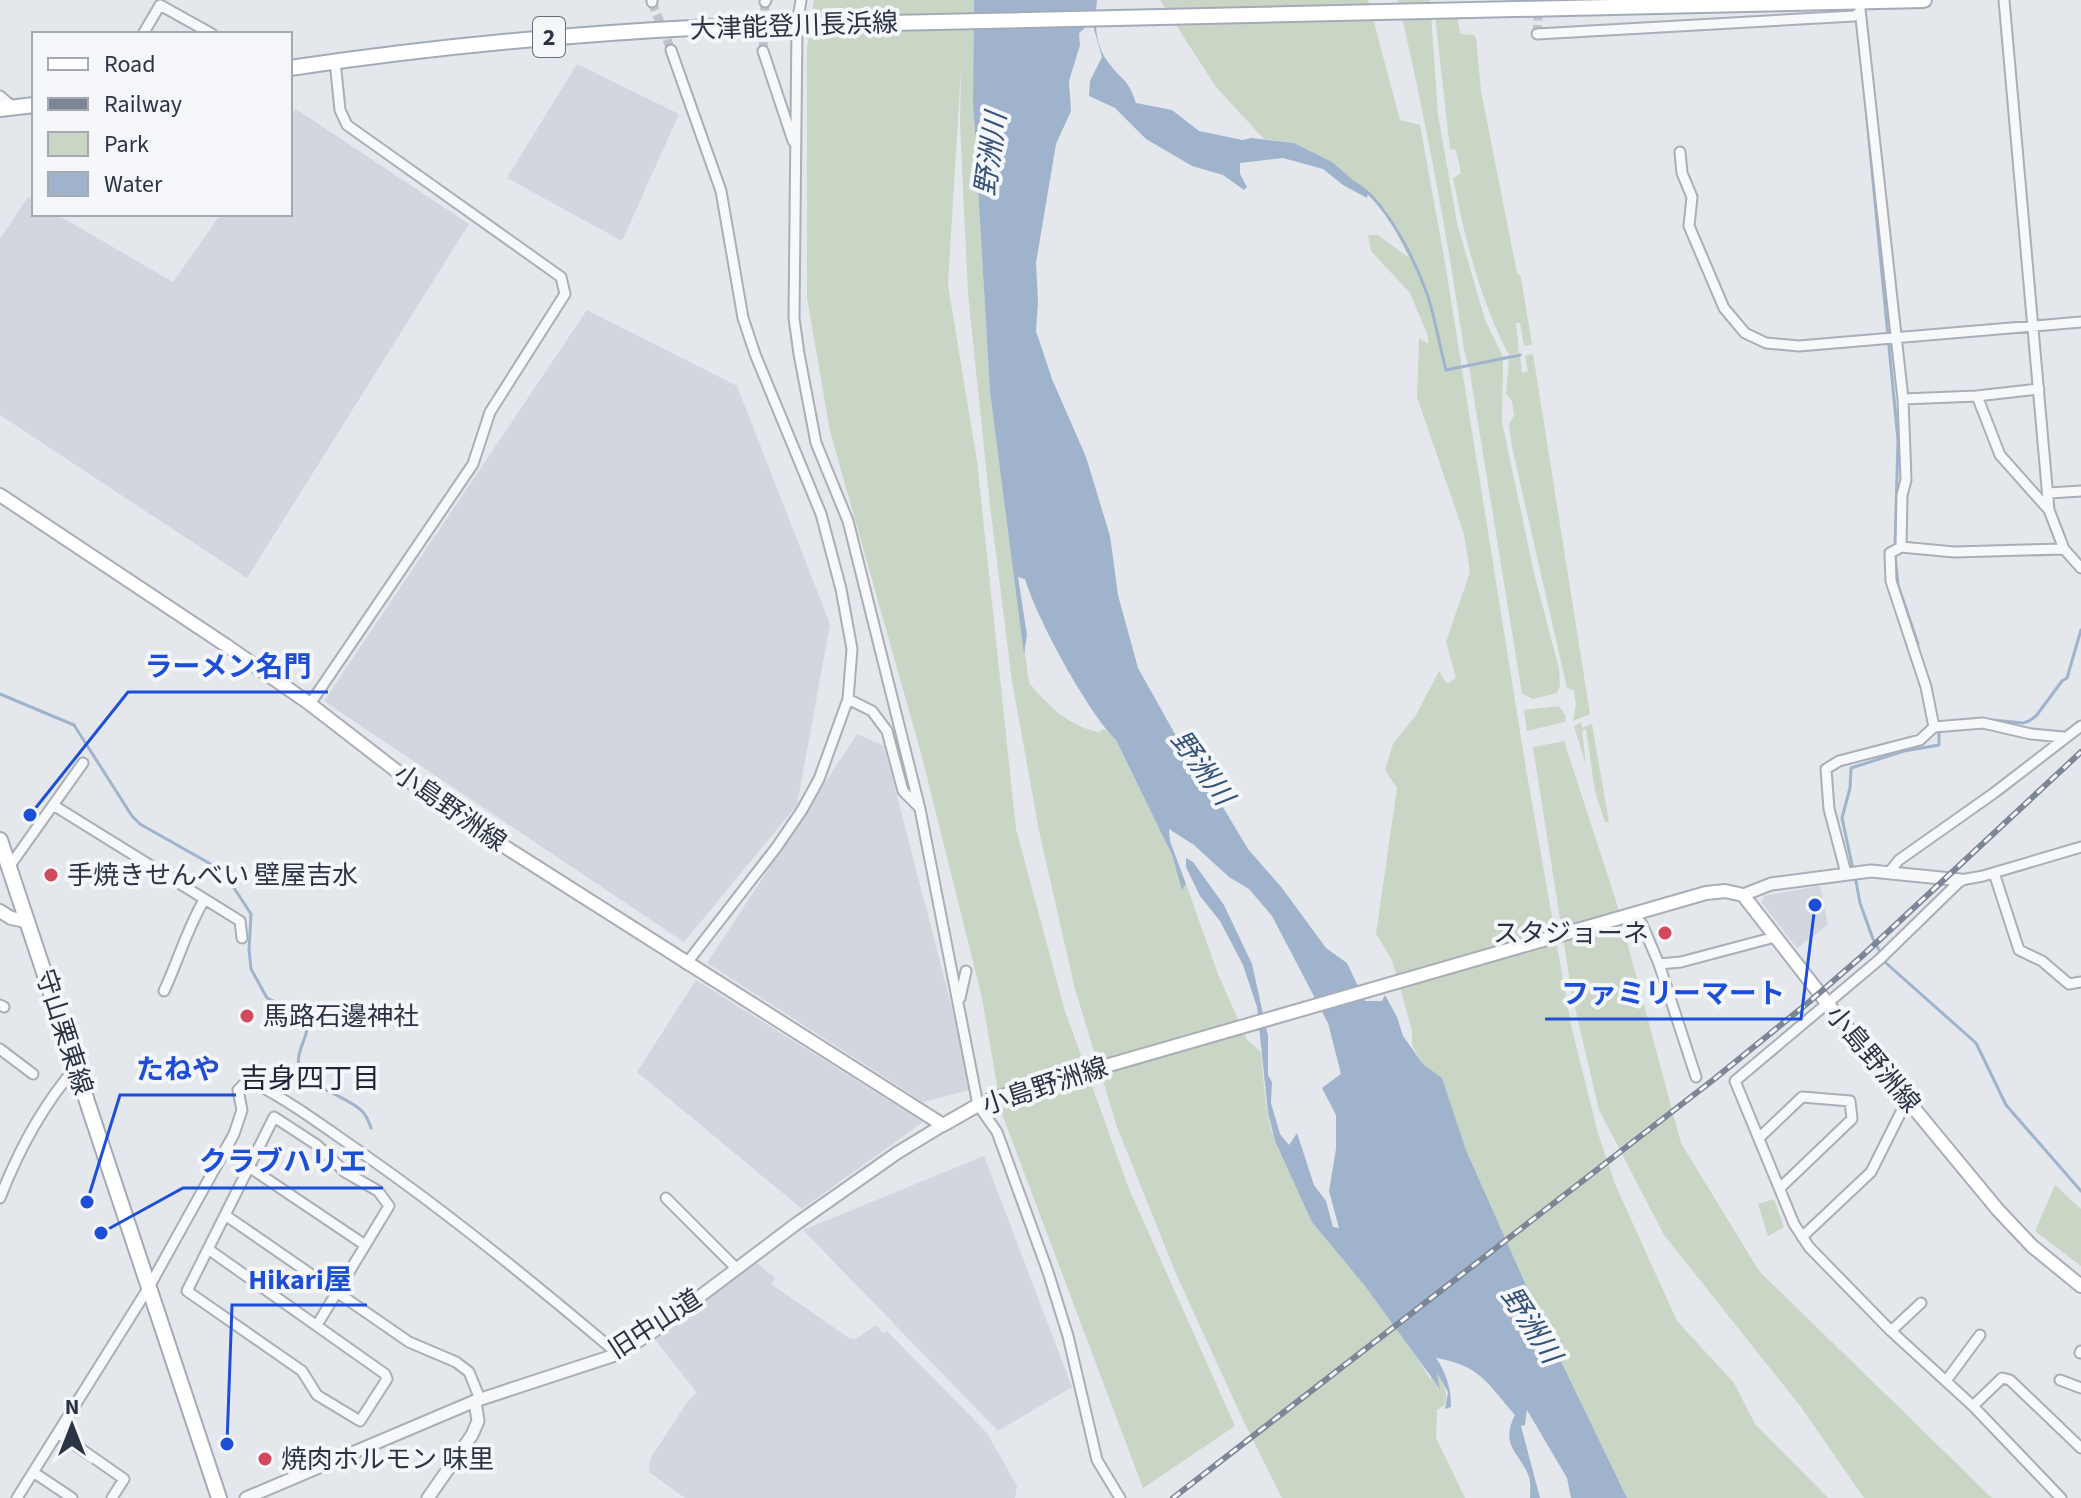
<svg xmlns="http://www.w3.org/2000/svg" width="2081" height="1498" viewBox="0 0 2081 1498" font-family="'Source Sans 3','Noto Sans JP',sans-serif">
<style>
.built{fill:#d2d6de}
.green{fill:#c9d6c5}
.water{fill:#9fb4cc}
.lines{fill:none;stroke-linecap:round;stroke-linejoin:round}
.stream{stroke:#9fb4cc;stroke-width:3}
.minor-tunnel{stroke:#bfc3cb;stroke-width:9;stroke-dasharray:9 4.5;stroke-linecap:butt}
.minor-casing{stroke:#a9aeb7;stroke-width:13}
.tertiary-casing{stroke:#a9aeb7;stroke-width:15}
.secondary-casing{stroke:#a9aeb7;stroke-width:16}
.primary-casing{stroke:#a3abb8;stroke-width:18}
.minor{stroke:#f7f8fa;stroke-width:9}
.tertiary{stroke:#f7f8fa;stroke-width:11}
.secondary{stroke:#fff;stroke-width:12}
.primary{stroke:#fff;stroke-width:14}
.rail-casing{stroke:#7d8696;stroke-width:6}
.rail{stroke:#f4f6f9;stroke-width:3;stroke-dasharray:9;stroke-linecap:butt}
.poi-dot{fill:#d1495b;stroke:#f4f6f9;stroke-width:3}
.labels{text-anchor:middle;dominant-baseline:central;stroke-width:8;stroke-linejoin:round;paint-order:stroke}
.shield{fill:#f4f6f9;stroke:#676e7b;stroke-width:2}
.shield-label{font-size:24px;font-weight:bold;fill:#2b3445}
.street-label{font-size:26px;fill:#2b3445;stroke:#f4f6f9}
.poi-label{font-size:26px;fill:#2b3445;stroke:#f4f6f9;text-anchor:start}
.water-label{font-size:28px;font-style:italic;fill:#34527a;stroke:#f4f6f9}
.neighbourhood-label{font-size:28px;fill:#1d2536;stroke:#f4f6f9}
.leader{fill:none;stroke:#1d4ed8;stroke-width:3}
.callout-dot{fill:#1d4ed8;stroke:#f4f6f9;stroke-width:3}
.callout-label{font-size:28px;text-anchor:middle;font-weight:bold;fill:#1d4ed8;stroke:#f4f6f9;stroke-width:8;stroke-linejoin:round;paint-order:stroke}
</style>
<rect width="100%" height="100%" fill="#e4e7ec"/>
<path class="built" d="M577 64 679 114 622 241 507 178Z
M296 109 469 224 247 578 0 415V239L28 197 34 201V214H56L173 282 221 214H290V117Z
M587 310 737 386 830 624 797 805 684 942 324 701Z
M857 734 884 746 973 1089 923 1102 707 963Z
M1820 886 1828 925 1797 948 1761 902 1764 896Z
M696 980 923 1122 802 1209 637 1072Z
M984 1156 1072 1387 998 1431 803 1230Z
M757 1263 775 1278 771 1284 849 1338 856 1339 876 1325 883 1333 887 1331 987 1433 1017 1486 1015 1498H685L649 1472 650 1459 688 1401 697 1393 653 1337Z"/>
<path class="green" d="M814 0H974L973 102 990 392 1029 683C1048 705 1069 727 1099 732L1104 729 1116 740 1172 855 1182 889 1186 884 1218 974 1247 1040 1261 1052C1264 1082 1264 1115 1276 1143 1312 1229 1384 1299 1430 1379L1436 1376V1372C1444 1384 1448 1391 1445 1405L1437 1410 1436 1438 1465 1498H1282L1244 1422 1177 1276 1117 1127 1075 989 1039 831 1012 681 990 505 968 294 960 123 961 69 948 285 977 461 1016 829 1064 1008 1129 1189 1235 1426 1143 1488 1002 1114 982 998 921 753 830 431 807 298V49Z
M1160 0H1368L1400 120 1420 125 1445 263 1525 763 1571 1025 1597 1130 1615 1184 1677 1321 1734 1383 1755 1424 1828 1498H1627L1545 1328 1466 1150 1442 1078 1423 1064 1412 1045V1030L1392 960 1376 934 1397 788 1385 770 1393 744 1416 715 1439 671 1447 684 1456 678 1446 642 1470 572 1464 534 1417 397 1419 338 1428 344V336L1410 293 1371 251 1368 235H1378L1409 258 1386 210 1331 162 1294 143 1264 139 1216 87Z
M1398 0H1430L1438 115 1457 223 1485 320 1503 357 1468 364 1464 350C1447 232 1425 116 1398 0Z
M1435 15 1457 16 1460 34 1474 35 1476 38 1481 91 1517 273 1521 277 1532 345 1524 346 1520 323H1516L1519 353 1509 355C1480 300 1465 239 1453 178L1461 173 1456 150 1450 149Z
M1533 354 1590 714 1573 721 1576 704 1574 690 1567 688 1512 447 1509 424 1514 416 1512 401 1506 394 1509 358 1520 356 1522 373 1528 371 1525 356Z
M1503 359 1502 422 1534 573 1559 669 1560 685 1557 693 1533 699 1522 694 1469 367Z
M1559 706 1566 716 1565 722 1527 731 1524 710Z
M1581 722 1582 728 1592 724 1609 823 1605 822 1595 792 1586 729 1582 731 1586 765 1574 726Z
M1564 741 1616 901 1681 1143 1759 1271 1992 1498H1864L1801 1407 1664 1235 1599 1110 1572 995 1533 747Z
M2055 1185 2081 1209V1266L2035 1231Z
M1774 1199 1784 1227 1768 1236 1758 1204Z"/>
<path class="water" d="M974 0H1097C1095 21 1094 44 1108 62 1122 81 1128 78 1136 103L1172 110 1199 131 1242 140 1252 138 1294 143 1332 162 1368 193 1367 198 1343 185 1323 169 1283 158 1240 163V174L1247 187 1244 190 1223 175 1192 166 1146 139 1115 108 1089 96 1090 81 1102 57 1092 22 1079 33 1080 45 1069 81 1071 111 1056 144 1036 263 1038 302 1036 331 1052 379 1086 457 1110 536 1118 595 1138 668 1180 743 1191 754 1248 849 1282 888 1326 948 1347 963 1365 1001H1382L1385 995 1397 1017 1403 1036 1423 1064 1442 1078 1466 1150 1545 1328 1627 1498H1571L1567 1478 1527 1410 1525 1425 1521 1426 1540 1498H1530C1530 1492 1531 1483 1529 1477 1521 1453 1499 1447 1515 1415 1487 1383 1481 1366 1436 1358 1446 1373 1451 1387 1451 1407L1445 1409 1448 1392 1437 1373 1440 1389 1365 1286 1312 1222 1275 1141 1268 1113 1257 1007 1243 965 1220 921 1200 896 1186 867V858L1193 862 1224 905 1252 964 1268 1036V1075L1272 1082 1271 1103 1280 1134 1289 1145 1297 1133 1314 1185 1326 1201 1333 1227 1339 1228 1329 1191 1336 1149V1115L1322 1088 1341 1074 1328 1023 1272 916 1249 889 1229 877 1194 845 1169 829 1170 841 1186 884 1182 890 1172 855 1116 740C1088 713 1036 617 1025 579L1018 577 1027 635 1024 654 990 392 973 102Z"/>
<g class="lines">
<path class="stream" d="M1861 56 1898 440 1895 547
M1355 183C1385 200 1414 258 1426 291 1435 316 1439 344 1446 370L1520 355
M1895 556 1898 585 1918 644
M0 694 74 725 132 816 140 824 223 871 251 914 249 950 251 969 267 998 284 1006 307 1029C305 1042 296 1053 299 1067 304 1085 347 1096 362 1111 366 1115 369 1122 371 1128
M1982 719 2023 723 2029 721 2036 716 2062 681 2067 678 2081 630
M1853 869 1842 818 1850 788 1851 768 1904 751 1939 745V727
M1855 876 1860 903 1873 939 1886 963 1976 1043 2006 1105 2081 1191"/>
<path class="minor-tunnel" d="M652 2 671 50
M1537 34 1539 0
M763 51 765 2"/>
<defs>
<path id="minor" d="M652 0V2
M801 0 797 25 794 318 799 354 816 443 848 521 920 809 978 1105 997 1132 1048 1272 1068 1336 1097 1460 1120 1498
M1859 0 1903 399 1906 480 1902 495 1901 547
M2004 0 2049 510 2064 549 2081 568
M765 2 766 0
M143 34 160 5 212 34
M1537 34 1854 16 1860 12
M671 50 721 191 743 318 755 354 821 514 841 589 852 649 848 699 819 779 802 810 776 848 686 964
M763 51 793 141
M0 96 13 107
M1680 152 1682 173 1692 197 1689 226 1724 308 1745 333 1766 343 1799 346 2081 322
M1977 396 2000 455 2049 510
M1903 399 1977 396 2039 389
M2049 493 2081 491
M848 699 872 711 887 731 903 791 919 807
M310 704 473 464 490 412 565 294 561 277 347 125 340 110 335 61
M1934 727 1926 687 1891 581 1890 553 1901 547 1954 552 2064 549
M53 805 240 921 242 938
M9 867 83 763
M1890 871 1899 860 1994 793 2081 726
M1846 873 1829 809 1826 769 1839 761 1920 740 1934 727 1983 723 2031 734 2063 737
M1994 873 2019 950 2042 961 2069 984 2081 982
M1634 914 1642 924 1659 964 1696 1077
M1659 964 1681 962 1775 937
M164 991C178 961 187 929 204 900
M960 998 966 971
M0 1005 4 1007
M0 1049 33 1074
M1760 1137 1802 1097 1850 1101 1852 1119 1781 1187
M249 1167 365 1245
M0 1198C19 1149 42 1106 76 1067
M666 1198 736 1268
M1802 1237 1871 1172 1904 1106 1909 1101
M208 1249 385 1374 387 1379 360 1421 317 1395 302 1371 187 1291 225 1215
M317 1325C341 1286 365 1245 389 1206L378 1191 345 1172 317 1145 274 1117 225 1215 409 1342 456 1362 469 1372 480 1399
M1891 1331 1921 1303
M2080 1353 2081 1351
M2060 1380 2081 1388
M1946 1381 1980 1335
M1973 1406 2002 1378 2010 1380 2081 1448
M58 1433 124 1479 112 1498
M33 1472 72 1498
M17 1498 149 1287 234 1134 242 1110 238 1090 248 1080C289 1100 324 1127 362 1153 451 1215 535 1284 618 1354
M2061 1498 1973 1406 1891 1331 1809 1247 1794 1224 1735 1081 1880 959 1961 880 1983 876 2081 847"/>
<path id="tertiary" d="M1743 895 1771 884 1871 871 1961 880
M246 1498 475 1401 618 1354 654 1331 796 1224 897 1153 943 1125
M428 1498 472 1435 478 1421 475 1401"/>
<path id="secondary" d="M0 495 227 646 310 704 447 810 943 1125 978 1105 998 1097 1706 893 1725 891 1743 895 1827 1003 1998 1210 2032 1246 2081 1286
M0 911 11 918 26 921"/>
<path id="primary" d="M290 68C430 47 569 34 710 27L1924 0
M0 109 34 105
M0 840 219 1498"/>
</defs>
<use href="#minor" class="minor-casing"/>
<use href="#tertiary" class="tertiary-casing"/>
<use href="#secondary" class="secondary-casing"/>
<use href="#primary" class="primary-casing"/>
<use href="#minor" class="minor"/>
<use href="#tertiary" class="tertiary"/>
<use href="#secondary" class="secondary"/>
<use href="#primary" class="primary"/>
<defs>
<path id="rail" d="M1173 1498 1713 1080 1809 1002 1861 957 2081 752"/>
</defs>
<use href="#rail" class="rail-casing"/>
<use href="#rail" class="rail"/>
</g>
<g class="poi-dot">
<circle cx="51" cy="875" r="8"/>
<circle cx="1665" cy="933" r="8"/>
<circle cx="247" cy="1016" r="8"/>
<circle cx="265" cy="1459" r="8"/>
</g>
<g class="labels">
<rect class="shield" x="533" y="17" width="32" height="40" rx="6"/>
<g class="shield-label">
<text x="549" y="37">2</text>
</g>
<g class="street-label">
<text transform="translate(794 26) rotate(-2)">大津能登川長浜線</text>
<text transform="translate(450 808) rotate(35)">小島野洲線</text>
<text transform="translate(64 1032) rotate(72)">守山栗東線</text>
<text transform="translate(1873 1059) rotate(50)">小島野洲線</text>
<text transform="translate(1045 1086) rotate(-18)">小島野洲線</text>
<text transform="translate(655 1324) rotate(-33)">旧中山道</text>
</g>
<g class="poi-label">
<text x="67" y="875">手焼きせんべい 壁屋吉水</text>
<text x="1649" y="933" text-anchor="end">スタジョーネ</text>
<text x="263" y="1016">馬路石邊神社</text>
<text x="281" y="1459">焼肉ホルモン 味里</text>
</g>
<g class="water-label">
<text transform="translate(991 154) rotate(-82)">野洲川</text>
<text transform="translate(1202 768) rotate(54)">野洲川</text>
<text transform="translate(1531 1325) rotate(57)">野洲川</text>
</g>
<g class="neighbourhood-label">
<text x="310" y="1079">吉身四丁目</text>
</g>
</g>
<path class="leader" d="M30 815L128 692H328M1815 905L1801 1019H1545M87 1202L120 1095H236M101 1233L183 1188H383M227 1444L232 1305H367"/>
<g class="callout-dot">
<circle cx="30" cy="815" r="8"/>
<circle cx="1815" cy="905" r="8"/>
<circle cx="87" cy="1202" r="8"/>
<circle cx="101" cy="1233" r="8"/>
<circle cx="227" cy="1444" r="8"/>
</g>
<g class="callout-label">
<text x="228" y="676">ラーメン名門</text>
<text x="1673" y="1003">ファミリーマート</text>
<text x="178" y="1079">たねや</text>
<text x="283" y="1171">クラブハリエ</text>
<text x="300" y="1289">Hikari屋</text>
</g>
<rect x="32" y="32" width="260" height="184" fill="#f4f6f9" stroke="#a4a8b1" stroke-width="2"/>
<rect x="48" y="58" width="40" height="12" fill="#ffffff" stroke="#a4a8b1" stroke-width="2"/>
<text x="104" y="72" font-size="24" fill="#2b3445">Road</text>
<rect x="48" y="98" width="40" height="12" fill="#7d8696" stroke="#a4a8b1" stroke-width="2"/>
<text x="104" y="112" font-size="24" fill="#2b3445">Railway</text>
<rect x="48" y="132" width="40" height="24" fill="#c9d6c5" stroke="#a4a8b1" stroke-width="2"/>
<text x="104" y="152" font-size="24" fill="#2b3445">Park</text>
<rect x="48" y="172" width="40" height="24" fill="#9fb4cc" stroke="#a4a8b1" stroke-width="2"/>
<text x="104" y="192" font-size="24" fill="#2b3445">Water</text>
<g transform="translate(72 1426)" stroke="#f4f6f9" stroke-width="6" paint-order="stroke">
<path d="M0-6L14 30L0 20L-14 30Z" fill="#2b3445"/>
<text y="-12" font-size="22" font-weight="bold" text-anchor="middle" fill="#2b3445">N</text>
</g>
</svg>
